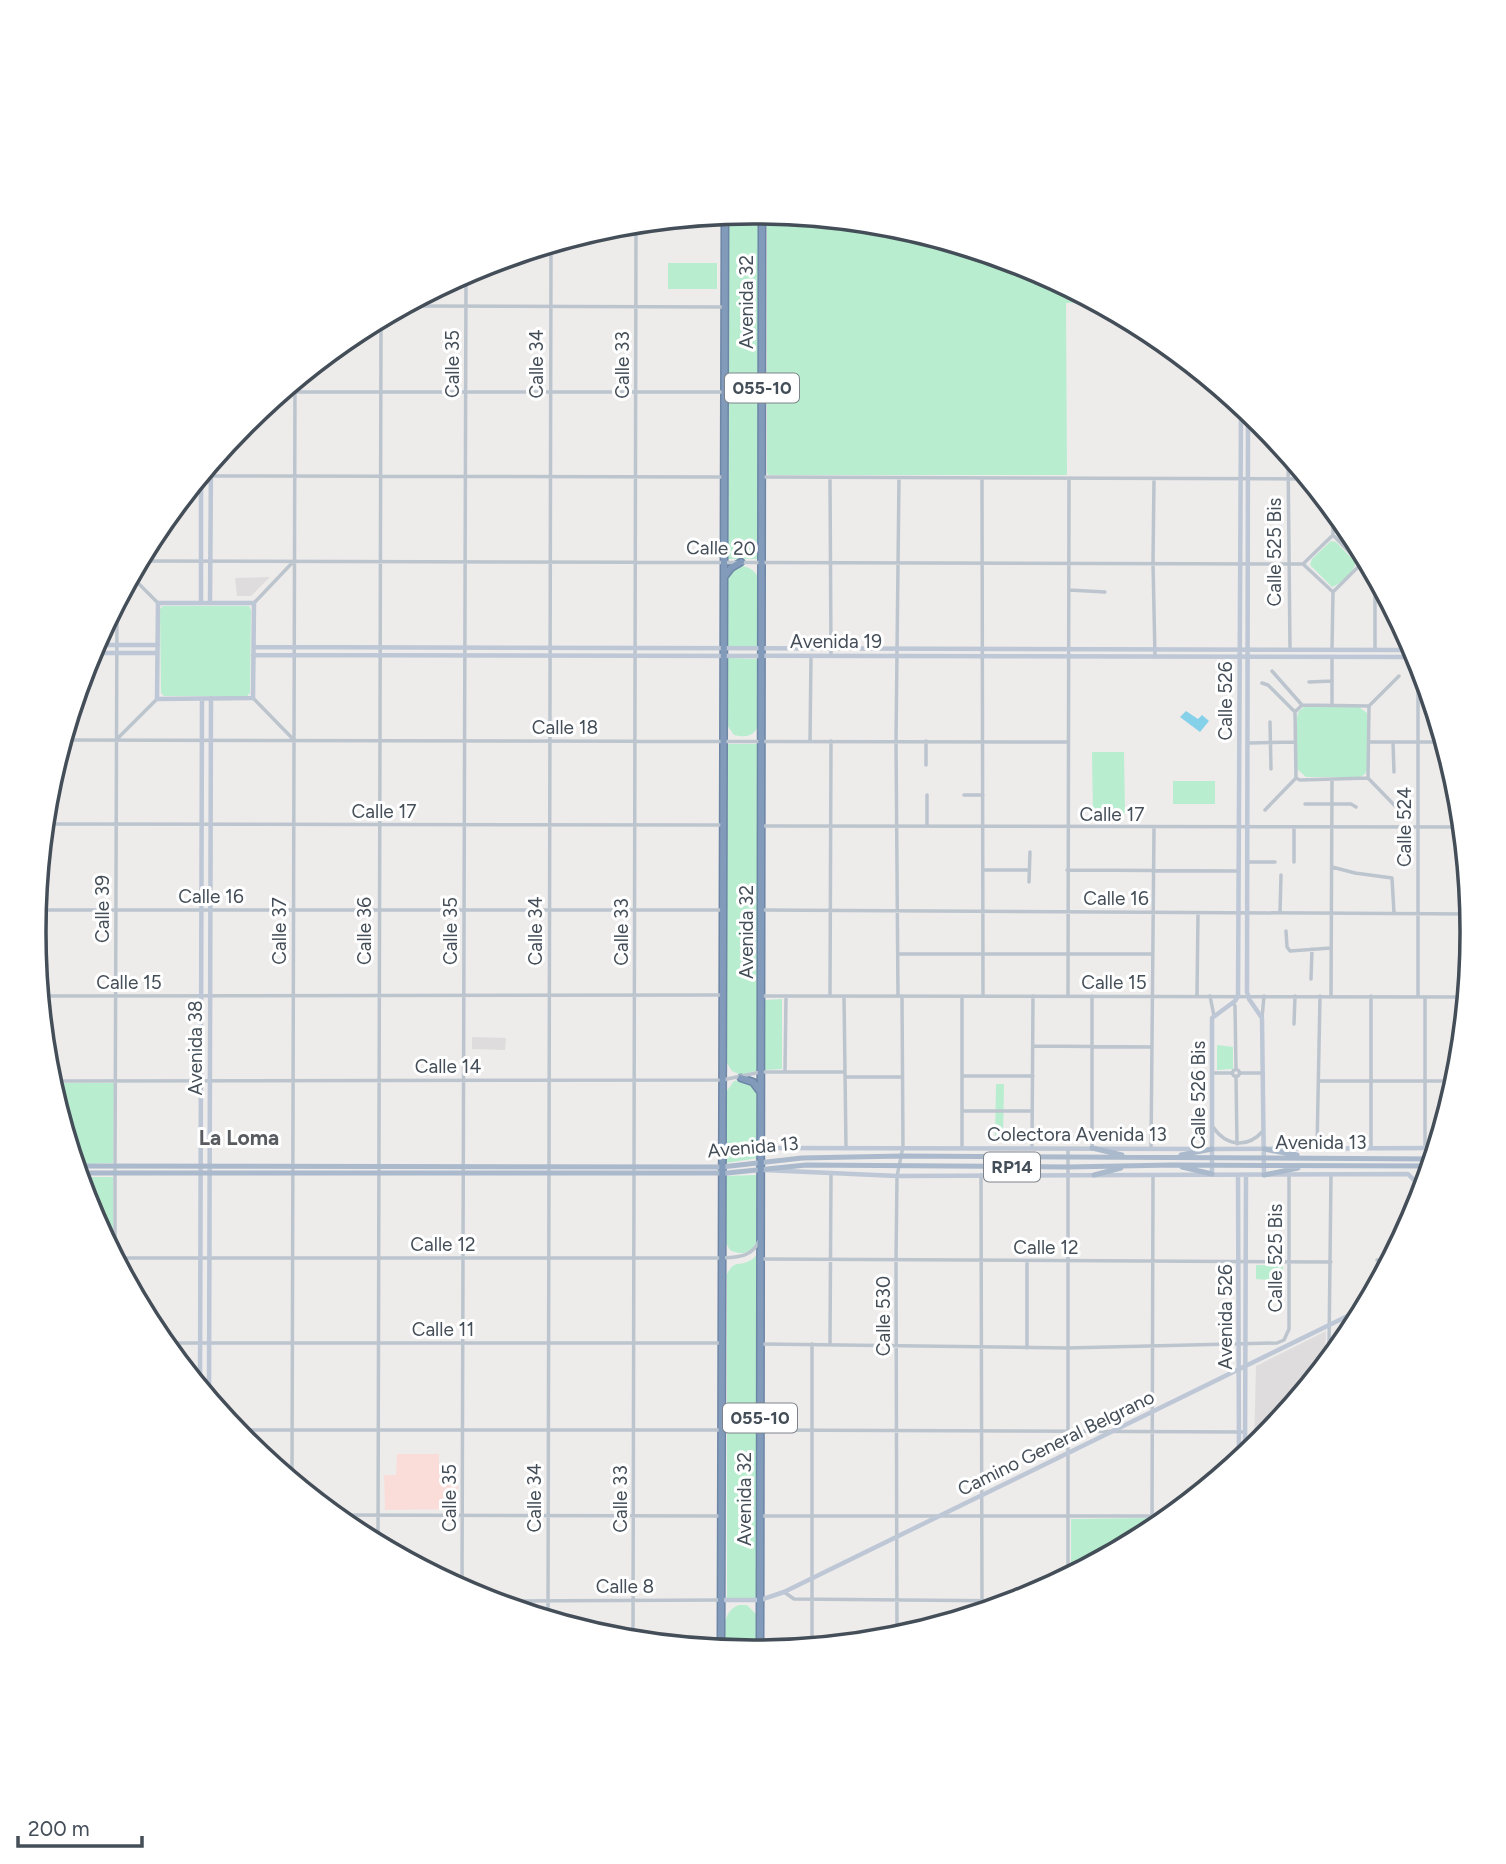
<svg xmlns="http://www.w3.org/2000/svg" width="1506" height="1864" viewBox="0 0 1506 1864" font-family="Figtree,sans-serif">
<style>
.education{fill:#dfdcdd}
.medical{fill:#faddd9}
.green{fill:#b8edcf}
.water{fill:#85d1ea}
.lines{fill:none;stroke-linecap:round;stroke-linejoin:round}
.highway-casing{stroke:#6e86a6;stroke-width:9}
.street{stroke:#bcc5ce;stroke-width:3.5}
.secondary{stroke:#bdc7d5;stroke-width:4.5}
.primary{stroke:#aab9cb;stroke-width:5}
.highway{stroke:#829bbb;stroke-width:6}
.labels{text-anchor:middle;dominant-baseline:central;stroke-width:6;stroke-linejoin:round;paint-order:stroke}
.shield{fill:#fff;stroke:#7c838a;stroke-width:2}
.shield-label{font-size:18px;font-weight:bold;fill:#444e58}
.street-label{font-size:19px;fill:#444e58;stroke:#fff}
.neighbourhood-label{font-size:21px;font-weight:bold;fill:#585b60;stroke:#fff}
.rim{fill:none;stroke:#444e58;stroke-width:3.5}
</style>
<rect width="100%" height="100%" fill="#eeebeb"/>
<path class="education" d="M270 577 251 596H237L235 578Z
M472 1037 506 1038 505 1050 472 1049Z
M1326 1331 1325 1350 1335 1351 1254 1447 1256 1366Z"/>
<path class="medical" d="M397 1454H439V1473L458 1472V1509L385 1510 384 1475H396Z"/>
<path class="green" d="M767 214 894 226 1029 267 1094 302 1066 303 1067 475H769L767 473Z
M759 219 760 559H728V225L747 224Z
M668 263H717V289H668Z
M1331 541 1336 542 1356 563C1353 572 1341 584 1332 587L1310 565 1312 559Z
M738 566C749 566 753 569 759 578V646H727L728 577 732 570Z
M163 606H249L251 610 250 693 247 696H164L161 693 160 609Z
M728 658 759 659V723C755 736 747 738 734 735L727 725Z
M1304 707H1359L1367 713 1368 768 1365 774 1360 777H1306L1297 769V717L1299 711Z
M727 744H759V1070L741 1075 732 1071 727 1063Z
M1092 752H1124L1125 813 1093 814Z
M1173 781H1215V804H1173Z
M782 999V1069L764 1070V1000Z
M1217 1045 1233 1047V1069L1217 1070Z
M746 1080 754 1084 758 1091V1158L726 1163V1092L734 1081Z
M50 1083H114L113 1163 75 1164Z
M996 1084H1004L1003 1137H995Z
M757 1175 758 1244C747 1253 743 1256 730 1250L726 1243V1176Z
M79 1177H113V1254L88 1207Z
M758 1254 757 1598 727 1599V1274C735 1259 738 1267 749 1261 753 1260 755 1256 758 1254Z
M1256 1265 1283 1266 1282 1291H1268V1280L1256 1279Z
M1149 1518 1151 1532 1071 1574V1519Z
M739 1605H747L756 1614 758 1651 726 1649C726 1632 720 1612 739 1605Z"/>
<path class="water" d="M1186 711 1198 719 1202 715 1209 721 1200 732 1180 717Z"/>
<g class="lines">
<defs>
<path id="highway" d="M724 577 731 568 741 562
M741 1078 753 1082 759 1090
M721 1649 725 215
M760 1651 762 213"/>
</defs>
<use href="#highway" class="highway-casing"/>
<path class="street" d="M677 220H743L758 213
M404 306 724 307
M282 392H725
M1288 454 1290 650
M201 476 724 477
M762 477 1308 479
M982 478 983 996
M830 479 831 655
M1154 479 1153 563 1155 657
M1333 535 1361 564 1333 592 1303 564Z
M1333 535V510
M139 561 1303 564
M1361 564H1368
M131 576 158 603
M1069 590 1105 592
M117 602 115 1173V1258H722C738 1257 752 1257 759 1241
M254 603 293 562
M1332 649 1333 592
M1375 649V576
M1272 671 1302 705
M1309 682 1332 681
M1262 683 1268 685 1295 712
M253 698 293 739
M1332 704V657
M1369 706 1302 705 1295 712 1296 778 1300 780 1368 778 1369 706 1399 676
M1270 722 1271 769
M117 739 157 699
M63 740 1068 742
M810 741 811 656
M1370 742H1444
M1393 742 1394 772
M1249 743 1295 742
M926 765V741
M1368 778 1400 811
M964 795H983
M1305 804H1351L1356 807
M1265 810 1296 778
M44 824 723 825
M761 826 1462 827
M927 826V795
M1248 862H1275
M1294 862V827
M1332 867 1355 873 1392 878 1394 913
M983 870H1029
M1067 870 1239 871
M1029 882 1030 852
M35 910H723
M763 910 1471 914
M1280 913 1281 875
M1286 931 1287 947 1290 951 1331 948
M898 954H1153
M1311 979 1312 949
M40 996 723 995
M762 996 1466 997
M830 996 831 741
M844 996 846 1148
M898 996 896 741 899 478
M1068 996 1069 478
M1092 996V1148
M1197 996 1198 913
M1210 996 1214 1016
M1331 996 1332 780
M1371 996V1148
M1418 997V657
M1233 1003 1235 1006 1236 1069
M1262 1018 1264 996
M1294 1024 1295 996
M1033 1046 1152 1047
M1232.5 1073a3.5 3.5 0 1 1 7 0a3.5 3.5 0 1 1-7 0Z
M785 1072 786 996
M1212 1073H1233
M1240 1073H1263
M962 1076H1033
M1236 1076 1237 1144
M845 1077H902
M50 1081 722 1080 761 1072H845
M1319 1081H1456
M962 1111H1032
M1213 1127C1226 1146 1247 1149 1263 1131
M962 1147V996
M1032 1148 1033 996
M1317 1148 1320 996
M1425 1148V997
M1151 1149 1154 827
M981 1175 982 1611
M1331 1175 1329 1348H1338
M760 1259 1331 1262
M1377 1260H1390
M163 1343H721
M830 1343 831 1174
M760 1344 1067 1348 1277 1343 1284 1340 1289 1329V1175
M812 1344V1646
M1027 1348V1262
M235 1430H721
M761 1430 1245 1432
M292 1480 295 381
M335 1515 721 1516
M760 1516H1170
M1152 1531 1153 1175
M378 1544 381 319
M1068 1576V1149
M462 1589 466 273
M784 1592 794 1599 1016 1601
M489 1601 721 1600
M548 1618 551 245
M897 1637 896 1261 897 1176 903 1147 902 996
M633 1640 636 224"/>
<path class="secondary" d="M1248 412 1247 992 1249 999 1262 1018 1264 1175
M201 475V603
M158 603H254L253 698 157 699Z
M210 603 211 464
M94 645H158
M254 647 1414 650
M90 653H157
M253 655 1418 657
M760 1148 1204 1149
M1213 1149 1436 1148
M764 1170 897 1176 1408 1174 1416 1182V1211
M1212 1174V1018L1235 1001 1238 996 1241 406
M1238 1175 1239 1460
M1420 1199V1185L1428 1176
M200 1387 202 699
M209 1398 211 698
M1245 1455 1246 1175
M721 1600H760L784 1592 1364 1308"/>
<path class="primary" d="M1092 1148 1122 1155
M1264 1149 1297 1155
M1181 1155 1212 1149
M75 1166 722 1167 802 1158 902 1156 1433 1159
M1182 1167 1212 1174
M77 1173H727L806 1165 1069 1167 1172 1165 1431 1166
M1094 1175 1121 1168
M1264 1175 1298 1168"/>
<use href="#highway" class="highway"/>
</g>
<g class="labels">
<g class="shield">
<rect x="725" y="373.5" width="74" height="29" rx="5"/>
<rect x="984" y="1152.5" width="56" height="29" rx="5"/>
<rect x="723" y="1403.5" width="74" height="29" rx="5"/>
</g>
<g class="shield-label">
<text x="762" y="388">055-10</text>
<text x="1012" y="1167">RP14</text>
<text x="760" y="1418">055-10</text>
</g>
<g class="street-label">
<text transform="translate(746 302) rotate(-90)">Avenida 32</text>
<text transform="translate(452 364) rotate(-90)">Calle 35</text>
<text transform="translate(536 364) rotate(-90)">Calle 34</text>
<text transform="translate(622 365) rotate(-90)">Calle 33</text>
<text transform="translate(721 548) rotate(1)">Calle 20</text>
<text transform="translate(1274 552) rotate(-90)">Calle 525 Bis</text>
<text x="836" y="641">Avenida 19</text>
<text transform="translate(1225 701) rotate(-90)">Calle 526</text>
<text x="565" y="727">Calle 18</text>
<text x="384" y="811">Calle 17</text>
<text x="1112" y="814">Calle 17</text>
<text transform="translate(1404 827) rotate(-90)">Calle 524</text>
<text x="211" y="896">Calle 16</text>
<text x="1116" y="898">Calle 16</text>
<text transform="translate(102 909) rotate(-90)">Calle 39</text>
<text transform="translate(279 931) rotate(-90)">Calle 37</text>
<text transform="translate(364 931) rotate(-90)">Calle 36</text>
<text transform="translate(450 931) rotate(-90)">Calle 35</text>
<text transform="translate(535 931) rotate(-90)">Calle 34</text>
<text transform="translate(621 932) rotate(-90)">Calle 33</text>
<text transform="translate(746 932) rotate(-90)">Avenida 32</text>
<text x="129" y="982">Calle 15</text>
<text x="1114" y="982">Calle 15</text>
<text transform="translate(195 1048) rotate(-90)">Avenida 38</text>
<text x="448" y="1066">Calle 14</text>
<text transform="translate(1198 1095) rotate(-90)">Calle 526 Bis</text>
<text x="1077" y="1134">Colectora Avenida 13</text>
<text x="1321" y="1142">Avenida 13</text>
<text transform="translate(753 1147) rotate(-5)">Avenida 13</text>
<text x="443" y="1244">Calle 12</text>
<text x="1046" y="1247">Calle 12</text>
<text transform="translate(1275 1258) rotate(-90)">Calle 525 Bis</text>
<text transform="translate(883 1316) rotate(-90)">Calle 530</text>
<text transform="translate(1225 1317) rotate(-90)">Avenida 526</text>
<text x="443" y="1329">Calle 11</text>
<text transform="translate(1056 1443) rotate(-26)">Camino General Belgrano</text>
<text transform="translate(449 1498) rotate(-90)">Calle 35</text>
<text transform="translate(534 1498) rotate(-90)">Calle 34</text>
<text transform="translate(620 1499) rotate(-90)">Calle 33</text>
<text transform="translate(744 1499) rotate(-90)">Avenida 32</text>
<text x="625" y="1586">Calle 8</text>
</g>
<g class="neighbourhood-label">
<text x="239" y="1137">La Loma</text>
</g>
</g>
<path d="M0 0H1506V1864H0ZM753 224H753A707 707 0 0 1 1460 931V933A707 707 0 0 1 753 1640H753A707 707 0 0 1 46 933V931A707 707 0 0 1 753 224Z" fill="#fff" fill-rule="evenodd"/>
<path class="rim" d="M753 224H753A707 707 0 0 1 1460 931V933A707 707 0 0 1 753 1640H753A707 707 0 0 1 46 933V931A707 707 0 0 1 753 224Z"/>
<path d="M18 1836v10h124v-10" fill="none" stroke="#444e58" stroke-width="3.5"/>
<text x="28" y="1836" font-size="21" fill="#444e58" stroke="#ffffff" stroke-width="5" paint-order="stroke">200 m</text>
</svg>
